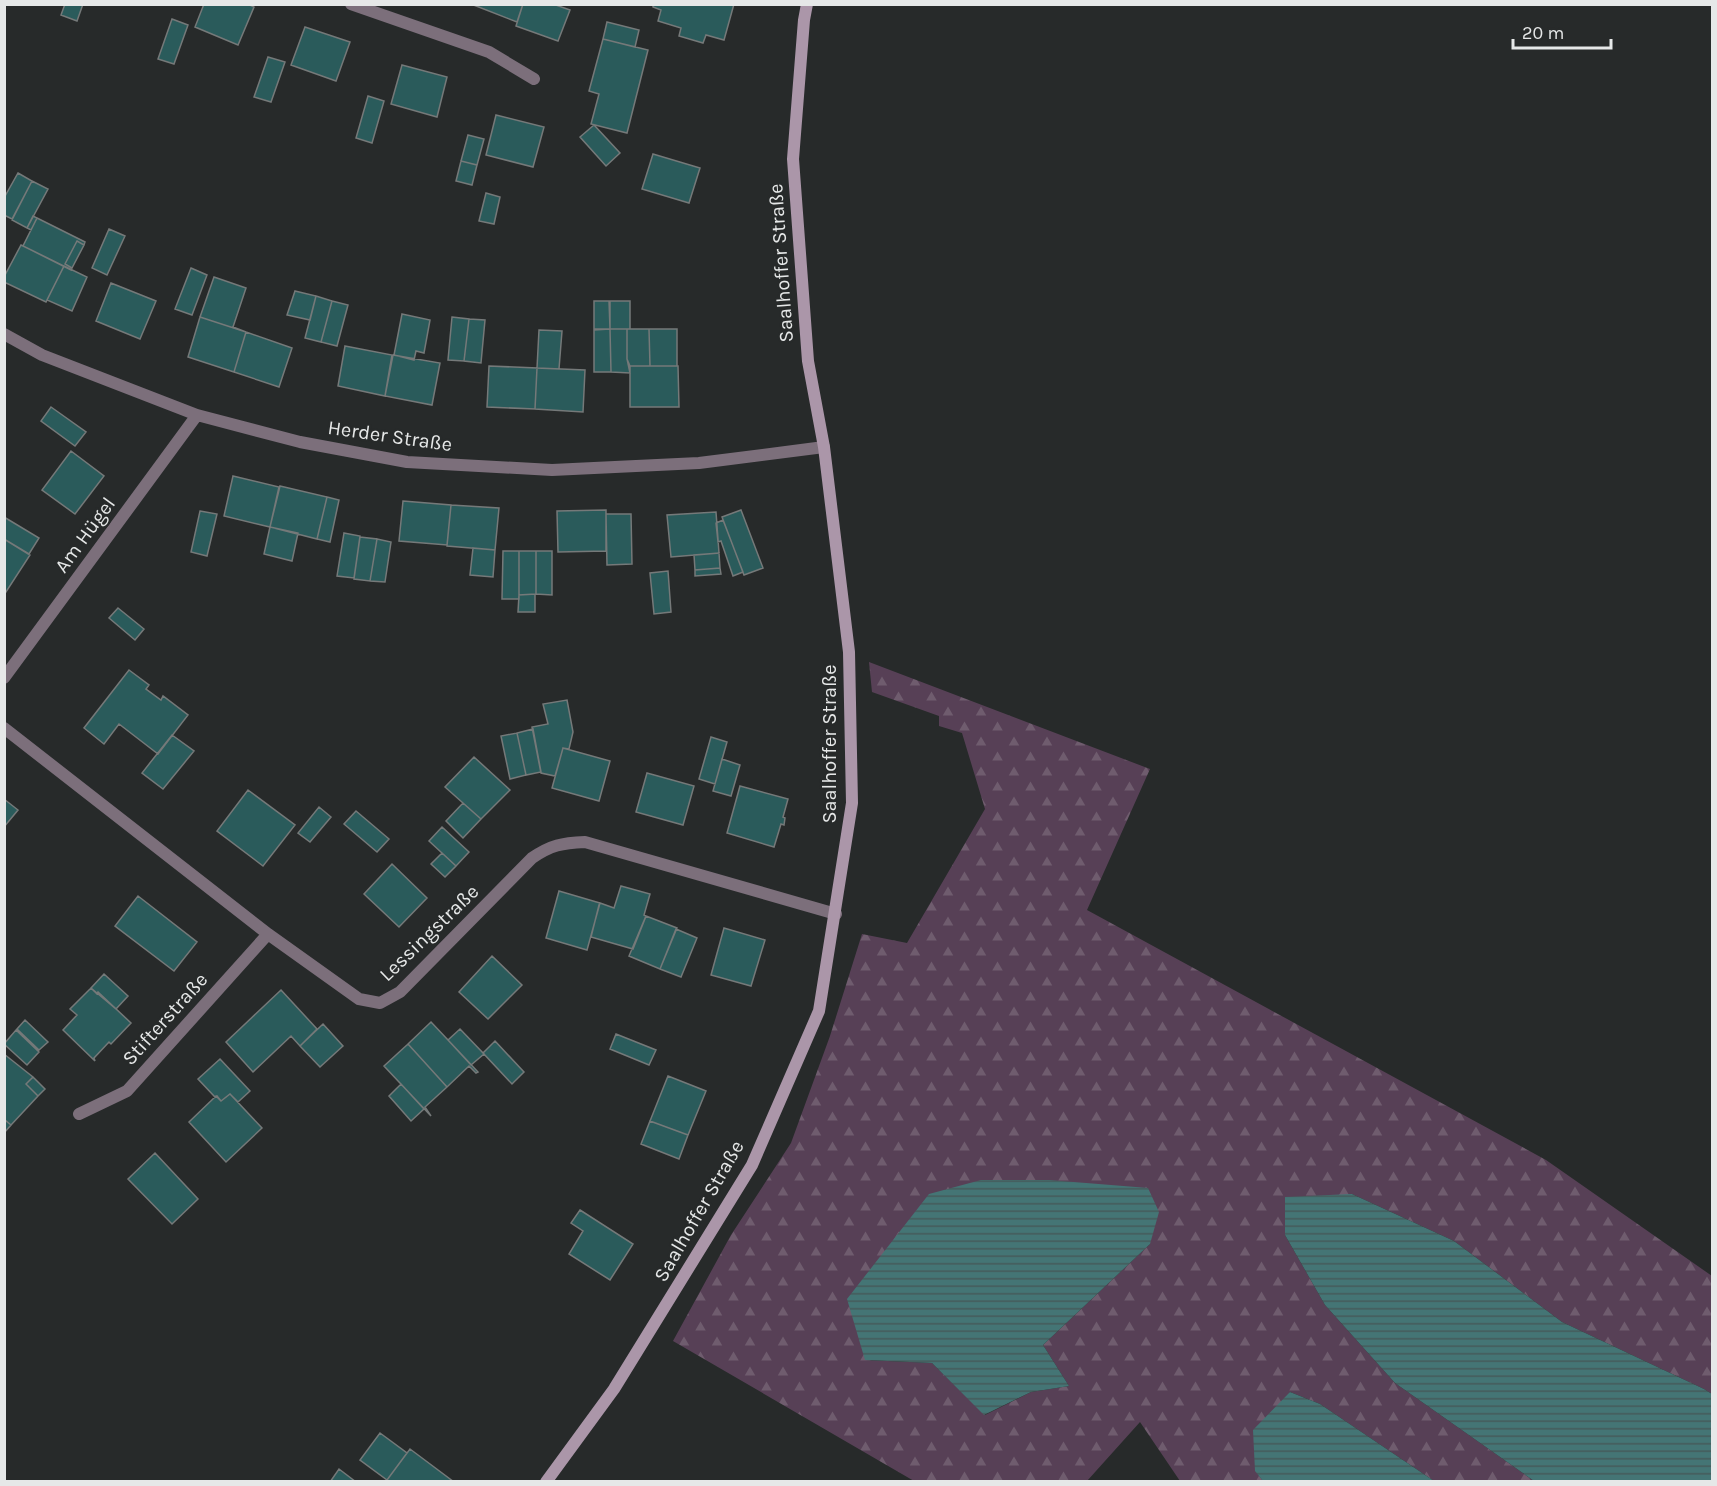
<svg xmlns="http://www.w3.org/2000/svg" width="1717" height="1486" viewBox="0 0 1717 1486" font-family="Karla,sans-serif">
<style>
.forest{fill:url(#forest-firs);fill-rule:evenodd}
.water{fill:url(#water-rules)}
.building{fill:#2a5b5b;stroke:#757979;stroke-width:1.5}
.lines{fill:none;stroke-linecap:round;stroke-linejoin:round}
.street{stroke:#7c6f7b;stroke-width:12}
.secondary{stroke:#ab96a9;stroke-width:12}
.labels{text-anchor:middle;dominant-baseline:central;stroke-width:4.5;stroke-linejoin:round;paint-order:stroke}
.street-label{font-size:20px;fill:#e6e8e8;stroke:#272a2a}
</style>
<defs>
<pattern id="forest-firs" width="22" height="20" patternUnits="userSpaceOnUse" patternTransform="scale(1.5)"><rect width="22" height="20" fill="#574056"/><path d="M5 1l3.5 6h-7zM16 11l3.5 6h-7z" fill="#6f5c6e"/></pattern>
<pattern id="water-rules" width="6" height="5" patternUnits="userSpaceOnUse" patternTransform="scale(1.5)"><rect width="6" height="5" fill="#447575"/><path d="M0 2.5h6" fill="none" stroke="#455b5b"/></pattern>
</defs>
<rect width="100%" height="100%" fill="#272a2a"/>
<path class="forest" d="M869 662 1150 769 1087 910 1546 1160 1712 1276V1394L1704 1389 1562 1322 1454 1241 1352 1194 1285 1235 1325 1305 1395 1383 1534 1481H1434L1320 1404 1290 1392 1255 1470 1263 1481H1180L1140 1422 1087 1481H914L673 1341 731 1235 791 1143 830 1036 862 934 907 943 985 809 962 733 939 726V716L872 692ZM1150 1244 1043 1345 1069 1386 1031 1392 985 1415 932 1363 865 1360Z"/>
<path class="water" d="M981 1180H1049L1148 1188 1159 1212 1150 1244 1043 1345 1069 1386 1031 1392 984 1415 932 1363 865 1360 847 1299 929 1194Z
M1352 1194 1454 1241 1562 1322 1704 1389 1712 1394V1481H1534L1395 1383 1325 1305 1285 1235V1197Z
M1290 1392 1320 1404 1434 1481H1263L1255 1471 1253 1430Z"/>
<path class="building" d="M65 4H83L77 21 61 15Z
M204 4H248L254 7 238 45 195 27Z
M471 4H523L517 22Z
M523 4H553L570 10 558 41 516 26Z
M653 4H734L724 40 706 35 703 43 679 36 681 28 658 21 661 10 653 7Z
M172 19 188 25 174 64 158 59Z
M607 22 639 30 635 47 603 39Z
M305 27 350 42 336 81 291 65Z
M603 39 648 50 627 133 591 124 599 94 589 91Z
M268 57 285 62 271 102 254 97Z
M402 65 447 77 437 117 391 104Z
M368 96 384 101 372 143 356 138Z
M496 115 544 127 533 167 486 155Z
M594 125 620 153 606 166 580 137Z
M468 135 484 139 477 165 461 161Z
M653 154 700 168 689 203 642 189Z
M461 161 477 165 472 185 456 181Z
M18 173 32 181 12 219 4 215V198Z
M32 181 48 189 27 228 12 220Z
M486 193 500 197 494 224 479 221Z
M33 216 37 218 31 230 27 228Z
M37 218 85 242 84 245 77 241 65 264 72 268 71 270 23 246Z
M109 229 125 236 107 275 92 268Z
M77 241 84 245 72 268 65 264Z
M21 245 64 266 46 302 4 282V277Z
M64 266 87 277 72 311 47 300Z
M191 268 207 275 192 315 175 309Z
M214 277 246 288 233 327 246 332 200 317Z
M111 283 156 301 140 339 96 321Z
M295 291 316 296 310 320 287 315Z
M316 296 332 301 321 342 305 338Z
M332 301 348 305 337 346 321 342Z
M594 301H609L610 329H594Z
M610 301H630V329H610Z
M402 314 430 320 424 353 416 351 414 360 394 355Z
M200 317 246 332 234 372 188 357Z
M452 317 469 319 464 361 448 360Z
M469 319 485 320 481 363 464 361Z
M610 329 611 372H594V330Z
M610 329H627V359L630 373 611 372Z
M627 329H649L650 366H630L627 359Z
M649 329H677V366H650Z
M539 330 562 331 559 369 537 368Z
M246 332 292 348 279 387 234 372Z
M345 346 392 355 385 396 338 386Z
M393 355 440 363 432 405 385 396Z
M489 366 537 368 535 409 487 407Z
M630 366H678L679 407H630Z
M537 368 585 370 583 412 535 409Z
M51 407 86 432 75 446 41 421Z
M71 451 104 476 75 514 42 490Z
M233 476 279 487 270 527 224 516Z
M280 486 327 497 317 539 270 527Z
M327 497 339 500 330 542 317 539Z
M403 501 451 505 447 545 399 541Z
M451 505 499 508 495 550 447 546Z
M606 510V551L558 552 557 511Z
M741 510 763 568 744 575 722 517Z
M200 511 217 514 207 556 191 552Z
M716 512 719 553 671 557 667 515Z
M606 514H631L632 564 607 565Z
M4 517 39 538 29 554 4 539Z
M723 520 743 572 733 576 721 541 718 542 716 523Z
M270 527 298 533 292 561 264 554Z
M344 533 360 536 354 578 337 576Z
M360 537 377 539 370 581 354 579Z
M4 539 30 555 4 595Z
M377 539 391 542 385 582 370 581Z
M473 548 495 550 493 577 470 575Z
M503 551H519V599H502Z
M519 551H536V594L519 595Z
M536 551H552V595L536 594Z
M719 553 720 568 695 570 694 555Z
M720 568 721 574 695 576V570Z
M668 571 671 612 654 614 650 573Z
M535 594V612H518L519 595Z
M118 608 144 629 135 640 109 618Z
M129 670 149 685 146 689 161 700 163 696 188 715 158 754 119 724 104 744 84 728Z
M567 700 573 732 569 749 563 748 555 776 541 773 532 727 548 724 543 704Z
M533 729 541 772 526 775 517 733Z
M517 733 526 775 510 779 501 736Z
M172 735 194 751 163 789 142 773Z
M711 737 727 742 715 784 699 779Z
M563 748 610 761 599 801 552 788Z
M474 757 510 790 481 819 445 787Z
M722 759 740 765 731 796 713 791Z
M647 773 694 786 683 825 636 812Z
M740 786 788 799 783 817 785 818 784 825 781 824 774 847 727 833Z
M248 790 295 825 263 866 217 831Z
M4 799 18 810 4 827Z
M463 803 481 819 463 838 446 821Z
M319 807 331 817 310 842 298 833Z
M356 811 389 839 377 852 344 824Z
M442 827 469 852 456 866 429 841Z
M442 853 456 866 445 877 431 864Z
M392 864 427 898 399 927 364 894Z
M621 886 650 894 644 915 646 916 633 949 591 937 599 905 600 903 614 908Z
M559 891 600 903 587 950 546 938Z
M138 896 197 942 174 971 115 926Z
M646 916 677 928 660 969 629 956Z
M724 928 765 940 751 986 711 975Z
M676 929 697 938 681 977 660 969Z
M492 956 522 985 488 1019 459 992Z
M104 974 128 996 116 1009 91 988Z
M91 988 97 994 98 992 131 1023 111 1044 109 1042 94 1058 95 1061 63 1030 77 1015 70 1009Z
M281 990 317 1029 300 1046 291 1036 253 1072 226 1042Z
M25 1020 48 1042 39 1050 17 1029Z
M431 1022 448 1040 478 1072 476 1073 469 1066 447 1087 408 1044Z
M323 1024 343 1046 320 1067 300 1046Z
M460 1029 484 1054 471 1065 448 1040Z
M16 1030 39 1052 27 1065 4 1044Z
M616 1034 656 1050 649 1065 610 1049Z
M495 1041 524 1072 512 1084 483 1053Z
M408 1044 447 1087 425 1107 431 1116 384 1066Z
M4 1054 33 1077 26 1084 38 1096 11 1125 4 1119Z
M220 1059 250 1091 238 1102 230 1094 221 1101 217 1096 215 1097 198 1079Z
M668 1076 706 1091 688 1135 650 1121Z
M33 1077 45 1089 38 1096 26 1084Z
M401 1084 424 1109 411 1121 389 1096Z
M230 1094 262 1128 226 1162 189 1122 216 1096 221 1101Z
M6 1121 11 1125 4 1133V1123Z
M650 1121 688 1135 679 1159 641 1144Z
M155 1153 198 1199 172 1224 128 1179Z
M580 1210 633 1244 610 1280 569 1254 583 1231 571 1223Z
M380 1433 407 1453 387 1480 360 1460Z
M410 1449 454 1482H390L387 1480Z
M339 1469 356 1482H330Z"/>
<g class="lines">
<path class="street" d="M351 4 489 52 534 79
M4 334 42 355 197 415 300 442 407 462 552 470 699 463 824 447
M4 678 197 415
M4 728 268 934 359 999 380 1003 400 992 532 858C551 845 562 843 585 842L836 914
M79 1114 127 1091 268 934"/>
<path class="secondary" d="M546 1482 614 1389 752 1165 819 1011 852 803 849 652 824 447 808 361 793 159 804 20 807 4"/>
</g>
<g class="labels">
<g class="street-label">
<text transform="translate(781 263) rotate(-94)">Saalhoffer Straße</text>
<text transform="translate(390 436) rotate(8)">Herder Straße</text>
<text transform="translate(85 535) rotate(-54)">Am Hügel</text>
<text transform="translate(829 744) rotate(-90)">Saalhoffer Straße</text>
<text transform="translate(429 933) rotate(-44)">Lessingstraße</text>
<text transform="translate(165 1019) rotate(-48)">Stifterstraße</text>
<text transform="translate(699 1211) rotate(-60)">Saalhoffer Straße</text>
</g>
</g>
<rect width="1717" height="1486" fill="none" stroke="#e6e8e8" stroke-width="12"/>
<path d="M1513 39v9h98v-9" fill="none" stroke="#e6e8e8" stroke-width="3"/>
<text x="1522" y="39" font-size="18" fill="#e6e8e8" stroke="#272a2a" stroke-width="4.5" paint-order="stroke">20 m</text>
</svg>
